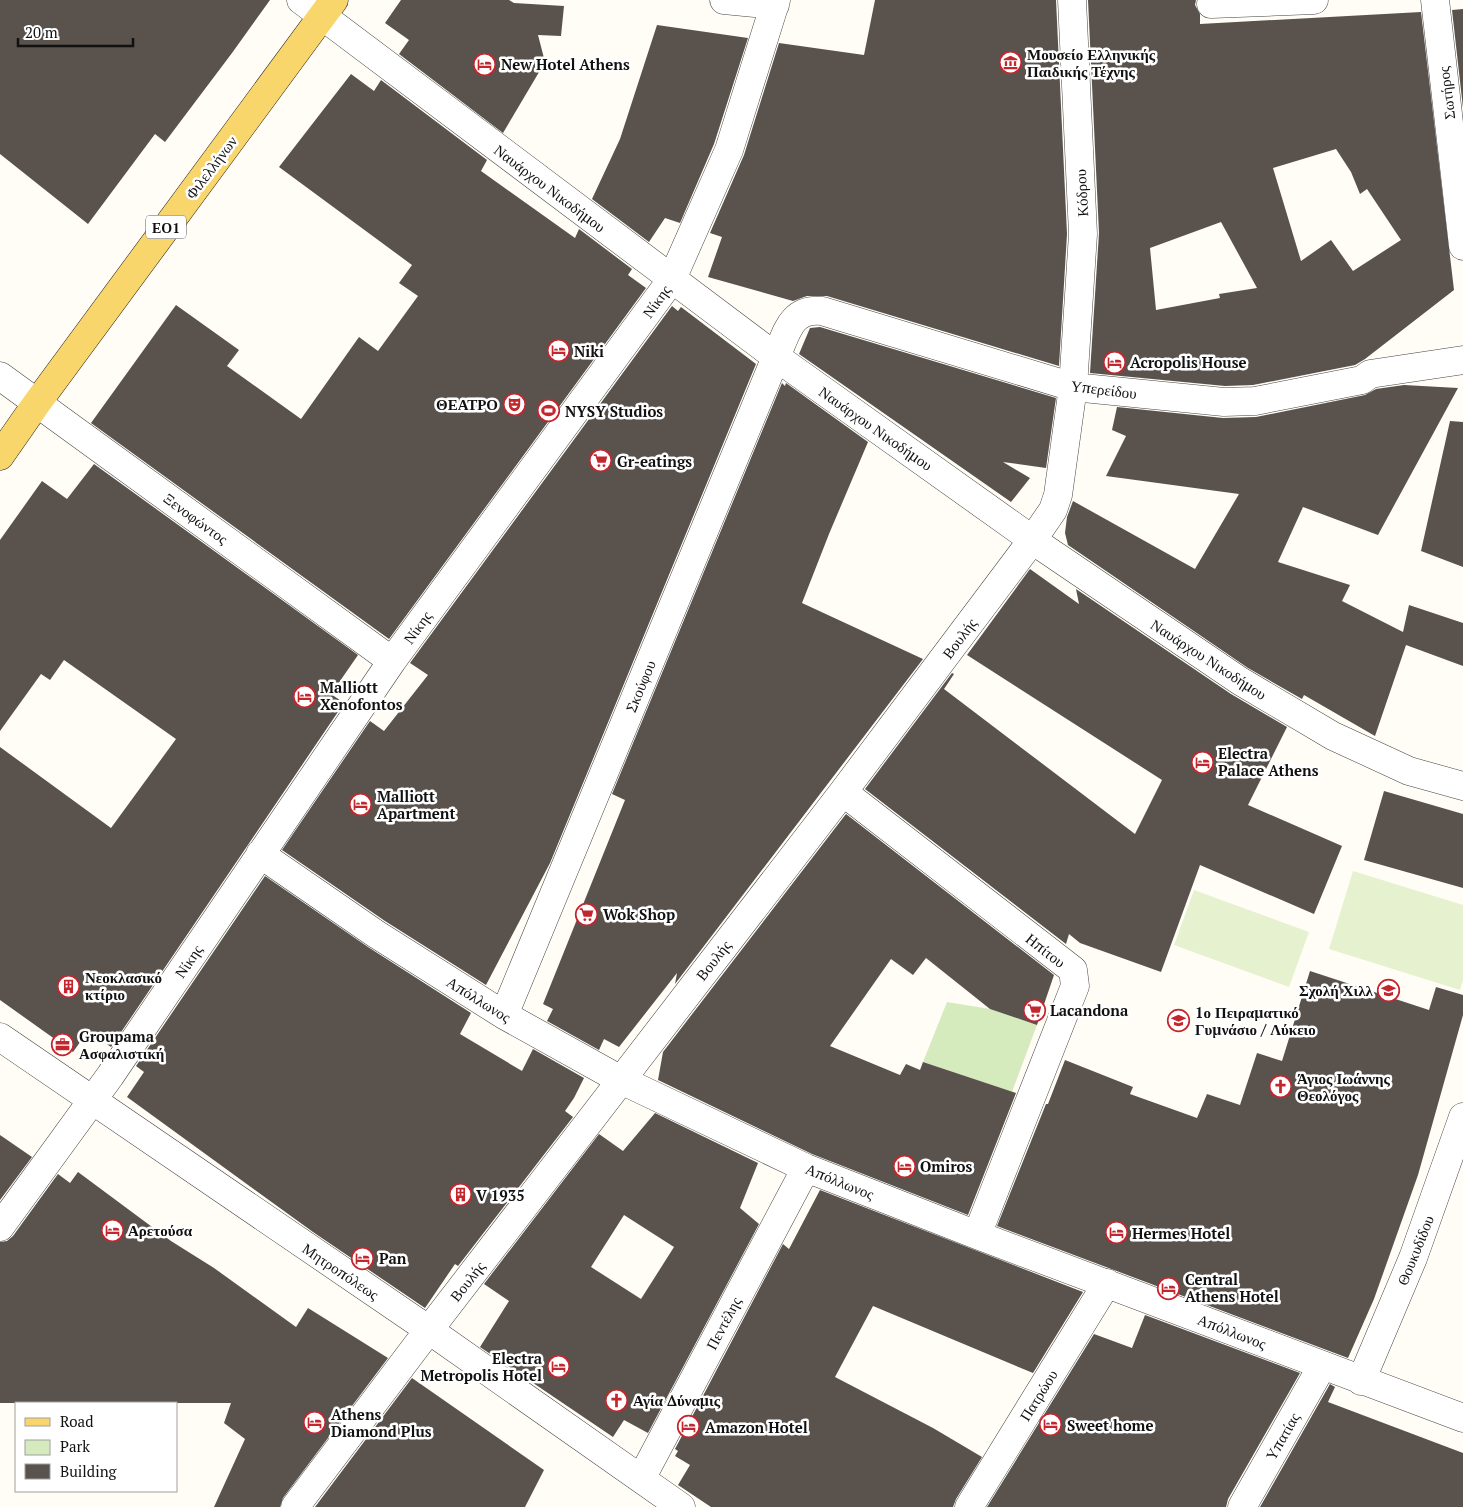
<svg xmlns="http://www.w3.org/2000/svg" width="1463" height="1507" viewBox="0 0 1463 1507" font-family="'PT Serif',serif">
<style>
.green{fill:#d5ebbd}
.pitch{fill:#e6f2cf}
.building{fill:#5a524d;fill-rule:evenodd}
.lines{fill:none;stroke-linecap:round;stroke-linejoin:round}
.street-casing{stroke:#444;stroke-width:29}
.primary-casing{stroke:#222;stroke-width:29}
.street{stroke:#fff;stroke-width:28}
.primary{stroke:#f9d66b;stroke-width:28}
.labels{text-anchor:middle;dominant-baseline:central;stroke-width:5;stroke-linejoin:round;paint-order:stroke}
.shield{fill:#fff;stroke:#585858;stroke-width:1}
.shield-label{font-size:14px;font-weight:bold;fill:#111}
.poi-label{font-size:15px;font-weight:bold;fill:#111;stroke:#fff;text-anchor:start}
.street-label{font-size:15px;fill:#111;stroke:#fff}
</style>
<rect width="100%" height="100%" fill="#fffdf5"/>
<path class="green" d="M947 1002 990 1009 1037 1025 1012 1092 923 1062Z"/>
<path class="pitch" d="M1353 871 1463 905V980L1460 990 1329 949Z
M1194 890 1309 932 1289 987 1174 945Z"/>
<path class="building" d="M0 0H270L232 53 165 142 155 134 88 224 0 154Z
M401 0H509L514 3 564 6 561 36 538 35 545 62 503 133 399 54 409 40 385 23Z
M875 0H1056L1067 234 1059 366 827 296H807L793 301 708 277 722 237 710 233 744 155 779 43 864 55Z
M1088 0H1196L1195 5 1200 14V24L1421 12 1454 290 1365 359 1355 365 1253 385 1225 386 1090 373 1099 233ZM1336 149 1351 172 1360 194 1367 189 1401 240 1353 271 1331 240 1301 261 1273 168ZM1221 222 1257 288 1219 294 1220 298 1156 310 1150 248Z
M1463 9V108L1452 10Z
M657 25 748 38 714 144 680 223 665 218 649 242 592 199 620 139Z
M351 74 374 91 381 80 487 160 481 171 575 238 579 229 632 269 628 275 646 288 389 639 91 423 176 305 239 350 227 366 301 419 359 337 378 351 418 296 399 283 412 265 279 167Z
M672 306 678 311 681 307 756 364 550 863 486 985 385 921 282 850 370 721 384 731 428 675 410 663Z
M820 327 1056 398 1046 468 1003 462 1030 478 1011 502 799 354 810 328Z
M782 383 785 386 786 383 868 442 829 534 802 603 923 659 675 984 677 973 619 1047 604 1039 599 1050 547 1021 553 1009 543 1004 625 800 612 794Z
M1404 385 1458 388 1378 535 1303 507 1278 562 1350 585 1342 601 1403 632 1409 605 1463 623V666L1406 645 1375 736 1304 695 1302 699 1248 668 1068 545 1065 533 1067 517 1073 501 1195 569 1239 494 1106 476 1126 436 1112 430 1117 407 1223 418 1256 417 1365 395 1376 389Z
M1450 421 1463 422V567L1421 551Z
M94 464 358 655 331 694 344 703 111 1047 88 1031 73 1052 0 1000V747L111 828 176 739 64 660 50 680 41 674 0 731V540L42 481 67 499Z
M1030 569 1079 604 1076 589 1231 694 1287 727 1248 805 1342 846 1314 914 1200 865 1161 972 1080 943 1069 934 1066 944 865 789 952 673 954 674 944 689 1135 834 1162 780 967 655Z
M1384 791 1463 814V888L1364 860Z
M846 814 1054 975 1037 1025 990 1009 926 958 913 975 891 959 830 1046 900 1075 906 1064 920 1070 923 1062 1016 1093 968 1215 812 1154 658 1080 663 1052Z
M265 876 368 947 471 1013 460 1034 522 1071 533 1049 584 1078 574 1098 565 1111 573 1117 458 1266 455 1264 425 1308 313 1232 127 1097 144 1072 136 1066Z
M1310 971 1429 1010 1436 987 1463 995V1015L1418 1175 1374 1299 1348 1358 997 1226 1046 1104H1048L1065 1060 1133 1087 1130 1094 1197 1118 1207 1094 1240 1105 1257 1053 1282 1061Z
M655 1113 758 1163 740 1208 759 1224 648 1433 624 1420 613 1437 480 1347 509 1301 484 1284 599 1134 623 1151ZM624 1215 674 1247 641 1299 591 1267Z
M0 1135 32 1157 0 1200Z
M78 1172 171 1241 214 1268 296 1327 308 1308 388 1358 283 1498 280 1507H214L245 1439 224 1423 231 1403H0V1242L7 1241 13 1236 58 1174 70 1183Z
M820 1190 1083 1292 1033 1373 873 1306 835 1377 933 1428 982 1457 956 1499 953 1507H711L678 1485 690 1465 675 1456 678 1451 675 1449 783 1244 789 1249Z
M1145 1315 1300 1373 1228 1499 1226 1507H987L1094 1334 1132 1348Z
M412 1378 544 1470 525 1507H315Z
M1330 1384 1335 1387 1328 1402 1463 1453V1507H1260Z"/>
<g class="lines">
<defs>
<path id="street" d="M301 0 776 357 1044 548 1240 681 1333 736 1409 771 1463 786
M724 0 775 5
M1435 0 1463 246
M1211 4 1314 0
M0 376 392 661
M843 792 1073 970 1075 986 977 1235
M260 854 376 934 504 1015 621 1080 806 1168 977 1235 1463 1418
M504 1015 776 357C787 333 790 308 822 311L1073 387 1224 402 1255 401 1362 380 1370 374 1463 360
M0 1037 429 1330 681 1507
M0 1227 110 1076 392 661 672 279 729 150 776 0
M1361 1381 1413 1258 1463 1117
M641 1479 806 1168
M295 1507 415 1348 843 792 1033 539 1053 510 1058 495 1073 387 1083 234 1072 0
M969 1507 1107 1283
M1242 1507 1322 1366"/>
<path id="primary" d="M0 456 37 403 334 0"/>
</defs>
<use href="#street" class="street-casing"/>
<use href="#primary" class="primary-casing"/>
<use href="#street" class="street"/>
<use href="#primary" class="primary"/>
</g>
<defs>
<symbol id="museum-ring" viewBox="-11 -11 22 22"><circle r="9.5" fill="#fff" stroke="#c4262e" stroke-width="1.5"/><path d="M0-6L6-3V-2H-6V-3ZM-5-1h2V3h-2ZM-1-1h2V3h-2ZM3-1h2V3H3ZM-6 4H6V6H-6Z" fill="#c4262e"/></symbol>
<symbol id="hotel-ring" viewBox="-11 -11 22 22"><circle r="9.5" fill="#fff" stroke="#c4262e" stroke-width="1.5"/><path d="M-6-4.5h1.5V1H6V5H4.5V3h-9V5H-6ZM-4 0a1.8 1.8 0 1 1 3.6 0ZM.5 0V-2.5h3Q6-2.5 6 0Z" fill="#c4262e"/></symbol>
<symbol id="theatre-ring" viewBox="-11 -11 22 22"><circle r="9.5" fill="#fff" stroke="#c4262e" stroke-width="1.5"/><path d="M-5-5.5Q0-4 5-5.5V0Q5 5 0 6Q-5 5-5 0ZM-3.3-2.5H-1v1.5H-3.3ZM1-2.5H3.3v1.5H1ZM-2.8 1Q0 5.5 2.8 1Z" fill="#c4262e"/></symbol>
<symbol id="stadium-ring" viewBox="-11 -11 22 22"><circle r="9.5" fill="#fff" stroke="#c4262e" stroke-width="1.5"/><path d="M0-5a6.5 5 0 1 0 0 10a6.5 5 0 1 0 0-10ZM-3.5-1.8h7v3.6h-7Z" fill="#c4262e"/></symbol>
<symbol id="supermarket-ring" viewBox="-11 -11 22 22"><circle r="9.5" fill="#fff" stroke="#c4262e" stroke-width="1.5"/><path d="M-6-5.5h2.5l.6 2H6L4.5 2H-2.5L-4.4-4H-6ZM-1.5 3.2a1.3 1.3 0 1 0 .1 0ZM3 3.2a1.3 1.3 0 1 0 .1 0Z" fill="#c4262e"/></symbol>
<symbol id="building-ring" viewBox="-11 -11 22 22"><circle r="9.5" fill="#fff" stroke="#c4262e" stroke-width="1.5"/><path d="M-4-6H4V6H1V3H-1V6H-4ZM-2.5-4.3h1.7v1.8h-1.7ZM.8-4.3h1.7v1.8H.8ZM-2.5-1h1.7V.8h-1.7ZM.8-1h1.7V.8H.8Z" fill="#c4262e"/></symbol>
<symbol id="school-ring" viewBox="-11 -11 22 22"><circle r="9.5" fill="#fff" stroke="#c4262e" stroke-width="1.5"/><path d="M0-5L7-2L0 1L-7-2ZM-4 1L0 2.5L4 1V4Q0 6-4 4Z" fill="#c4262e"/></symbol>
<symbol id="office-ring" viewBox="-11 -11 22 22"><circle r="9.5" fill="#fff" stroke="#c4262e" stroke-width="1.5"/><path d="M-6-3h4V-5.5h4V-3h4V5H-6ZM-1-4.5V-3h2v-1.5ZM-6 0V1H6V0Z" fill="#c4262e"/></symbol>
<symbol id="church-ring" viewBox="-11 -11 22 22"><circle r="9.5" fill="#fff" stroke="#c4262e" stroke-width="1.5"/><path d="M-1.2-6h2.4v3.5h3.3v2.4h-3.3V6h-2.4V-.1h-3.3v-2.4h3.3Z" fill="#c4262e"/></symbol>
</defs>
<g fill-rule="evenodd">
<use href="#museum-ring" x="998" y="50" width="25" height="25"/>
<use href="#hotel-ring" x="472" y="52" width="25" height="25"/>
<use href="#hotel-ring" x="546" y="338" width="25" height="25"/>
<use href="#hotel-ring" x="1102" y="350" width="25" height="25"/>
<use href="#theatre-ring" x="502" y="392" width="25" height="25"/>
<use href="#stadium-ring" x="536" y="398" width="25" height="25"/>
<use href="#supermarket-ring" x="588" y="448" width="25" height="25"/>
<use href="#hotel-ring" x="292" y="684" width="25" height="25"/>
<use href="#hotel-ring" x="1190" y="750" width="25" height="25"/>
<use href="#hotel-ring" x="348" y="792" width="25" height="25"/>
<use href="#supermarket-ring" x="574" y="902" width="25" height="25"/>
<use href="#building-ring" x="56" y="974" width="25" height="25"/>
<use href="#school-ring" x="1376" y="978" width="25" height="25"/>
<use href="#supermarket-ring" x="1022" y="998" width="25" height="25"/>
<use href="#school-ring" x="1166" y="1008" width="25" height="25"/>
<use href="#office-ring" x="50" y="1032" width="25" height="25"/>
<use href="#church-ring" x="1268" y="1074" width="25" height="25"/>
<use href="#hotel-ring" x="892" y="1154" width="25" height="25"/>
<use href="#building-ring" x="448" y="1182" width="25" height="25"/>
<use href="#hotel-ring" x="100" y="1218" width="25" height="25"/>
<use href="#hotel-ring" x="1104" y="1220" width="25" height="25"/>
<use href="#hotel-ring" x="350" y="1246" width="25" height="25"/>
<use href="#hotel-ring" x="1156" y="1276" width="25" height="25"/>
<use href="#hotel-ring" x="546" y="1354" width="25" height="25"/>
<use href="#church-ring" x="604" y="1388" width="25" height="25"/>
<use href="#hotel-ring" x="302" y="1410" width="25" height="25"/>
<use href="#hotel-ring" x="1038" y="1412" width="25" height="25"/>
<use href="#hotel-ring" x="676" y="1414" width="25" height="25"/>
</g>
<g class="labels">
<rect class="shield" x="146" y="215.5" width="40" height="23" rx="4"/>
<g class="shield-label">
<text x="166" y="227">ΕΟ1</text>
</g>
<g class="poi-label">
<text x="1027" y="54">Μουσείο Ελληνικής<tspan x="1027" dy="17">Παιδικής Τέχνης</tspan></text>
<text x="501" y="64">New Hotel Athens</text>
<text x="574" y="351">Niki</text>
<text x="1130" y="362">Acropolis House</text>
<text x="498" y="404" text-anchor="end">ΘΕΑΤΡΟ</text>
<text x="565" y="411">NYSY Studios</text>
<text x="617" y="461">Gr-eatings</text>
<text x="320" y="687">Malliott<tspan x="320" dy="17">Xenofontos</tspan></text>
<text x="1218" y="753">Electra<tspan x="1218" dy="17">Palace Athens</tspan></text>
<text x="377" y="796">Malliott<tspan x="377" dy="17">Apartment</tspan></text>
<text x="603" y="914">Wok Shop</text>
<text x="85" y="977">Νεοκλασικό<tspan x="85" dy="17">κτίριο</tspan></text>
<text x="1373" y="990" text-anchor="end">Σχολή Χιλλ</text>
<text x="1050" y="1010">Lacandona</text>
<text x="1195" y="1012">1ο Πειραματικό<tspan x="1195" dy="17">Γυμνάσιο / Λύκειο</tspan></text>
<text x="79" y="1036">Groupama<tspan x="79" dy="17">Ασφαλιστική</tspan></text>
<text x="1297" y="1078">Άγιος Ιωάννης<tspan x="1297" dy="17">Θεολόγος</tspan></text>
<text x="920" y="1166">Omiros</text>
<text x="476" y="1195">V 1935</text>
<text x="128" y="1230">Αρετούσα</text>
<text x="1132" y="1233">Hermes Hotel</text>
<text x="379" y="1258">Pan</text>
<text x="1185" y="1279">Central<tspan x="1185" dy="17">Athens Hotel</tspan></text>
<text x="542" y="1358" text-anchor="end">Electra<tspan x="542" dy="17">Metropolis Hotel</tspan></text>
<text x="633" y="1400">Αγία Δύναμις</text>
<text x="331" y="1414">Athens<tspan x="331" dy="17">Diamond Plus</tspan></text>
<text x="1067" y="1425">Sweet home</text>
<text x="705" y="1427">Amazon Hotel</text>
</g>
<g class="street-label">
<text transform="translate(1446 93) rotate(-97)">Σωτήρος</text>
<text transform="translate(211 167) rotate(-53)">Φιλελλήνων</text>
<text transform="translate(550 188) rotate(37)">Ναυάρχου Νικοδήμου</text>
<text transform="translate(1081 193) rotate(-93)">Κόδρου</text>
<text transform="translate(656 301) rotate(-54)">Νίκης</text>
<text transform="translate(1104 389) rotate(7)">Υπερείδου</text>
<text transform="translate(876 428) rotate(35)">Ναυάρχου Νικοδήμου</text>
<text transform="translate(196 518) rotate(36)">Ξενοφώντος</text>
<text transform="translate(417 627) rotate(-54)">Νίκης</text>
<text transform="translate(959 638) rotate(-53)">Βουλής</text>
<text transform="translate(1209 659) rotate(33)">Ναυάρχου Νικοδήμου</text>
<text transform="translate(640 686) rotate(-67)">Σκούφου</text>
<text transform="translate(1046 950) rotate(38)">Ηπίτου</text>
<text transform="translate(713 960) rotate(-52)">Βουλής</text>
<text transform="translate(188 961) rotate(-56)">Νίκης</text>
<text transform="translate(479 999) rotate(32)">Απόλλωνος</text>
<text transform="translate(840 1181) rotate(22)">Απόλλωνος</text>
<text transform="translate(1415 1250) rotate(-68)">Θουκυδίδου</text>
<text transform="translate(341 1271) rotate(34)">Μητροπόλεως</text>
<text transform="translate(467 1281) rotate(-52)">Βουλής</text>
<text transform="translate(723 1323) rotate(-62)">Πεντέλης</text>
<text transform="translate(1232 1331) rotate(21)">Απόλλωνος</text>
<text transform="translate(1038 1395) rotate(-58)">Πατρώου</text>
<text transform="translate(1282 1436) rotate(-60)">Υπατίας</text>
</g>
</g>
<rect x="15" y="1402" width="162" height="90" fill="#ffffff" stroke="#a0a0a0"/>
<rect x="25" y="1418" width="25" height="8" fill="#f9d66b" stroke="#a0a0a0"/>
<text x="60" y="1427" font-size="15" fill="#111111">Road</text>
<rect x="25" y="1440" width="25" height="15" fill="#d5ebbd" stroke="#a0a0a0"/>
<text x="60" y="1452" font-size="15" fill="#111111">Park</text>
<rect x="25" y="1464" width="25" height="15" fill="#5a524d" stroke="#a0a0a0"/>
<text x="60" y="1477" font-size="15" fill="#111111">Building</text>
<path d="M18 38v8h115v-8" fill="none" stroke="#111111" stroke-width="2.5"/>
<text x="25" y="38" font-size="15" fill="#111111" stroke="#ffffff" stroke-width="4" paint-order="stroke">20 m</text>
</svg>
